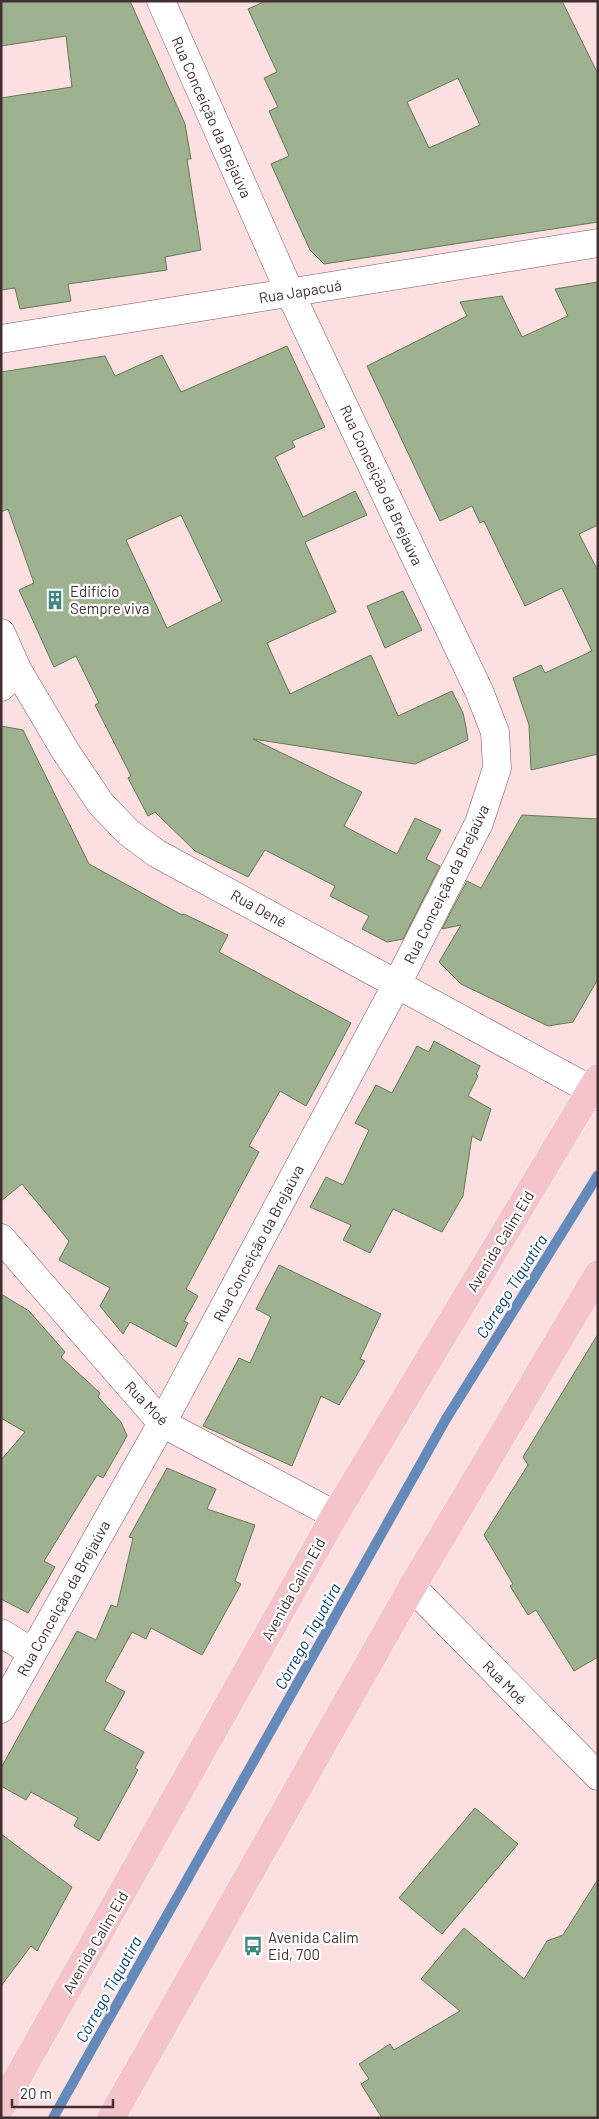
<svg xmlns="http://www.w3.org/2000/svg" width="599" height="2119" viewBox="0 0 599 2119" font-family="Barlow,sans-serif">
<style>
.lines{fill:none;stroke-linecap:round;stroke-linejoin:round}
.stream{stroke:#638abb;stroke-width:10}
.building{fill:#9eb28f;stroke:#667857;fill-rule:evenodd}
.minor-casing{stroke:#7d555a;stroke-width:29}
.major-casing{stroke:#fff;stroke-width:29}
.minor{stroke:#fff;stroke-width:28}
.major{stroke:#f4c4ca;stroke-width:28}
.labels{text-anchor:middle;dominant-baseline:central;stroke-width:4.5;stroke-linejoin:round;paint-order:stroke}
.street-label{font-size:15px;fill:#412f31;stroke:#fff}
.poi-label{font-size:15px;fill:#412f31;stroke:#fff;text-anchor:start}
.water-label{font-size:16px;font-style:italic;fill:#003e73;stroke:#fff}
</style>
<rect width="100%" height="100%" fill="#fcdfe1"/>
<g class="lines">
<path class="stream" d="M53 2118 446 1419 598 1175"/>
</g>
<path class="building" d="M1 1H130L185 124 191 159H187L201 250 165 257 167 270 68 284 71 301 20 309 15 288 1 290V98L72 87 66 36 1 46Z
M266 1H562L598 74V222L324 264 310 250 271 164 289 156 269 111 278 107 264 78 277 72 248 9ZM458 78 480 125 429 148 407 102Z
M598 282V525L579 534 598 571V754L531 770 529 725 513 678 541 665 545 673 592 651 562 588 525 606 484 521 480 523 472 506 440 521 367 366 467 316 460 302 502 296 522 337 568 316 555 289Z
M287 346 325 427 292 441 295 447 275 457 303 517 355 491 367 515 305 542 336 612 267 643 290 694 371 655 398 716 452 691 463 713 466 727 468 740 415 764 253 739 362 792 344 826 397 854 415 818 441 830 426 859 440 866 403 939 387 942 362 929 369 916 330 896 335 886 265 850 248 877 195 851 155 812 148 816 128 778 131 776 95 705 99 703 76 656 54 667 19 590 34 583 8 509 1 512V372L105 356 115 376 162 355 181 392ZM181 515 222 601 167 628 126 540Z
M403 591 422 630 385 648 367 606Z
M1 726 23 730 89 864 182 915 184 914 228 935 219 952 351 1023 306 1106 280 1091 249 1146 259 1152 186 1289 198 1296 184 1321 188 1323 176 1347 130 1322 123 1334 100 1306 110 1288 59 1260 69 1241 22 1184 1 1201Z
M522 815 598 819V979L573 1022 548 1026 461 984 439 962 461 925 442 929 467 881 481 888Z
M434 1041 480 1066 476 1074 478 1076 468 1096 491 1109 481 1141 472 1136 463 1196 442 1232 393 1209 370 1253 343 1240 351 1225 310 1207 326 1177 343 1185 369 1130 355 1123 376 1085 392 1093 417 1046 429 1052Z
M279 1265 381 1314 360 1359 365 1361 339 1405 321 1396 292 1466 203 1426 239 1358 250 1363 271 1317 256 1309Z
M1 1294 29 1311 65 1352 61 1357 100 1393 98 1397 121 1422 127 1436 103 1478 97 1475 44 1561 55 1567 28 1613 1 1599V1460L25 1432 1 1418Z
M598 1334V1657L574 1671 536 1610 528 1615 510 1586 513 1584 484 1535 528 1465 523 1457Z
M167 1468 216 1489 207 1509 255 1525 235 1581 241 1584 202 1655 151 1628 146 1639 132 1632 105 1681 125 1692 104 1730 144 1752 135 1768 138 1770 99 1841 74 1826 78 1818 31 1792 26 1800 1 1786V1768L77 1631 96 1640 111 1605 117 1607 133 1538 129 1537Z
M475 1808 518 1844 442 1934 399 1898Z
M1 1834 72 1887 37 1951 31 1946 1 1986Z
M598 1879V2118H382L361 2084 369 2079 359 2064 390 2044 394 2050 460 2011 421 1979 464 1928 524 1979 547 1941 563 1935Z"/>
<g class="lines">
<defs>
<path id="minor" d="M1 339 598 243
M1 633 18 671 66 752 101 804 128 832 156 853 591 1090 598 1096
M1 687 18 671
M1 1238 162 1423 335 1515
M412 1587 598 1776
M1 1633 32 1652
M1 1709 162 1423 397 984 479 823 497 768 495 732 479 691 290 293 161 1"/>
<path id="major" d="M1 2107 335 1515 598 1078
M111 2118 412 1587 598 1274"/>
</defs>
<use href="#minor" class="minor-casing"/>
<use href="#major" class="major-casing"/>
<use href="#minor" class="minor"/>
<use href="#major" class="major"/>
</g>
<defs>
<symbol id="building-bare" viewBox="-9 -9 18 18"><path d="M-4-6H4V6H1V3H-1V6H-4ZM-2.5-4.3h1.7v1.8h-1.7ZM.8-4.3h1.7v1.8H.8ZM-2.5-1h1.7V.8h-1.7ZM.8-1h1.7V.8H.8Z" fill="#3f8783" stroke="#fff" stroke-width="2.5" paint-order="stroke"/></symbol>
<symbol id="bus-bare" viewBox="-9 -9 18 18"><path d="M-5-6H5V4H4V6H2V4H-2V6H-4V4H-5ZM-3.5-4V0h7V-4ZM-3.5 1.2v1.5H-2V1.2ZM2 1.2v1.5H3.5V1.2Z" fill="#3f8783" stroke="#fff" stroke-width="2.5" paint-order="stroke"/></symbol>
</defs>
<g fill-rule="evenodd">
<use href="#building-bare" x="41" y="586" width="28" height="28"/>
<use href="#bus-bare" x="239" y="1932" width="28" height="28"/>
</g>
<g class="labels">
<g class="street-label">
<text transform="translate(212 117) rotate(66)">Rua Conceição da Brejaúva</text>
<text transform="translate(300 291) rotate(-9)">Rua Japacuá</text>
<text transform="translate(382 485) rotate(65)">Rua Conceição da Brejaúva</text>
<text transform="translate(446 884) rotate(-64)">Rua Conceição da Brejaúva</text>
<text transform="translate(259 908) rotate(29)">Rua Dené</text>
<text transform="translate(500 1241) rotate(-59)">Avenida Calim Eid</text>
<text transform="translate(258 1243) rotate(-62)">Rua Conceição da Brejaúva</text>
<text transform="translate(147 1403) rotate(46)">Rua Moé</text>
<text transform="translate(293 1589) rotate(-61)">Avenida Calim Eid</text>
<text transform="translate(63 1598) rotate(-61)">Rua Conceição da Brejaúva</text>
<text transform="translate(505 1682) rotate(45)">Rua Moé</text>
<text transform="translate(95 1942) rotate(-60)">Avenida Calim Eid</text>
</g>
<g class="poi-label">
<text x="70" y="591">Edifício<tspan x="70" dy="17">Sempre viva</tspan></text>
<text x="268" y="1937">Avenida Calim<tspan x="268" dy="17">Eid, 700</tspan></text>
</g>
<g class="water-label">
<text transform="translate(511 1286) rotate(-58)">Córrego Tiquatira</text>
<text transform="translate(307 1636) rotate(-61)">Córrego Tiquatira</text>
<text transform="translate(108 1989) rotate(-61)">Córrego Tiquatira</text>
</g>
</g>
<rect width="599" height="2119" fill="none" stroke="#412f31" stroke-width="5"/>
<path d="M12 2099v8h101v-8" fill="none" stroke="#412f31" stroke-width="2.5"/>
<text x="20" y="2099" font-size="15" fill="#412f31" stroke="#ffffff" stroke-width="4" paint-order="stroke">20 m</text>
</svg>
